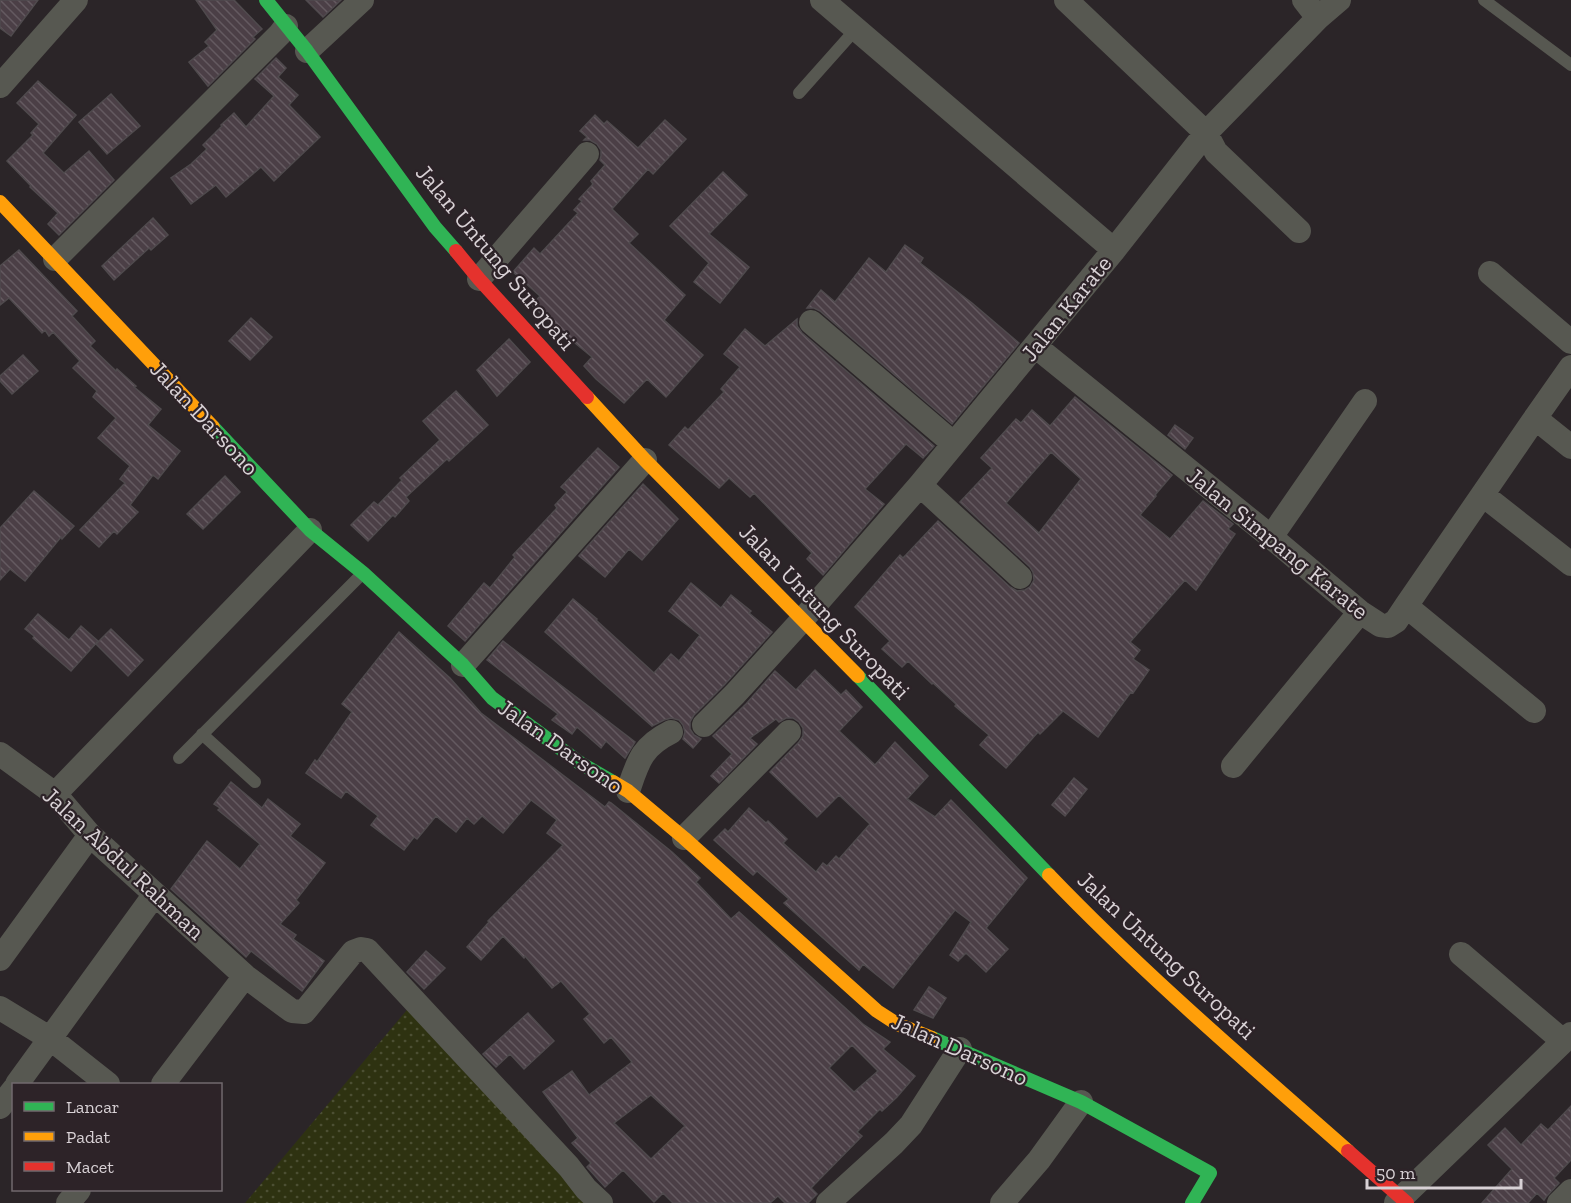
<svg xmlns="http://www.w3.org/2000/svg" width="1571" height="1203" viewBox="0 0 1571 1203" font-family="'Zilla Slab',serif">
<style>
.grass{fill:url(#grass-dots)}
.building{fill:url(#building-back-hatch);stroke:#4f4a4d;stroke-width:1.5;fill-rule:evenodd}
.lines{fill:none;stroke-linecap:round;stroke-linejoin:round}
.lane{stroke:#575851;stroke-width:12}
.street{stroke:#575851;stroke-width:24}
.fast{stroke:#30b455;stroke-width:14}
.slow{stroke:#ff9f0a;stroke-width:14}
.jam{stroke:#e5322d;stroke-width:14}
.labels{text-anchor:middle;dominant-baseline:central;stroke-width:4.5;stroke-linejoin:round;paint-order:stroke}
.street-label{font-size:24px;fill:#d8d1d5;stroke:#2d2328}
</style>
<defs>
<pattern id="grass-dots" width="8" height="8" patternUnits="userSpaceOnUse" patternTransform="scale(1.5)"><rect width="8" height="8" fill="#2e3211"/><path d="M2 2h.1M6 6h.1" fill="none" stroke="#4c4f33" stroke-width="1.8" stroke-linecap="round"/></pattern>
<pattern id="building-back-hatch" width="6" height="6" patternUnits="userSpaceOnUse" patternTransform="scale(1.5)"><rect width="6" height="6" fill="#4b3f46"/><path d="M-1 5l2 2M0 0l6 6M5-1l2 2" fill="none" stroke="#645a60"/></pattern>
</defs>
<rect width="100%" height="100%" fill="#2b2528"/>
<path class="grass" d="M411 1005 592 1203H245Z"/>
<path class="building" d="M0 0H38L11 36 0 28Z
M196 0H234L262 29 253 37 255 39 208 86 189 62 209 46 205 42 217 30Z
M306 0H341L323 17Z
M276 58 286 68 278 77 298 95 289 105 320 137 274 181 261 167 226 197 216 185 191 204 171 178 191 164 207 149 203 145 222 126 221 125 234 113 246 127 274 96 255 79Z
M38 81 76 115 43 153 64 173 89 151 114 180 59 235 48 224 58 213 30 187 31 186 7 161 33 135 31 133 39 124 17 103Z
M111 94 140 126 107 154 79 122Z
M595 115 604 124 607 121 638 148 665 120 686 139 653 174 648 169 612 209 638 234 629 243 685 295 664 320 703 355 666 397 647 379 624 403 596 379 584 366 592 357 547 320 532 305 540 296 513 272 534 248 540 254 578 213 574 210 582 201 579 199 593 184 591 181 605 165 600 160 601 156V150L597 144 590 140H584L587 137 580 131Z
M723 172 747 195 709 234 749 267 720 303 694 282 709 263 670 226Z
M153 218 168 235 151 250 149 248 114 280 102 266Z
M905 245 923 258 920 263 972 303 1019 343 952 424 820 311 814 308H807L821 290 835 302 869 258 886 272Z
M19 250 77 311 72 316 95 341 90 346 116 371 117 369 136 386 134 387 161 409 148 425 180 451 158 479 153 475 130 505 138 512 117 534 114 531 99 547 80 530 125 483 120 479 130 466 98 438 116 418 93 397 97 391 73 368 80 361 53 332 49 336 45 330 42 333 9 298 0 305V266Z
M251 318 272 337 250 360 229 341Z
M797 319V326L802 333 934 446 923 458 906 444 865 489 884 504 823 575 807 559 812 553 754 493 750 497 729 478 719 488 669 445 685 427 688 430 724 392 721 389 740 367 724 354 745 329 765 346Z
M509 339 530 362 497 396 477 370Z
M23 355 38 371 12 394 0 381V376Z
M456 391 488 425 449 461 447 459 406 497 409 501 395 517 393 515 368 541 351 525 374 502 378 505 402 480 400 478 440 440 423 421Z
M1075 397 1172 475 1155 495 1156 496 1140 515 1170 539 1203 501 1233 524 1228 529 1235 534 1196 590 1185 580 1130 642 1140 650 1133 659 1149 670 1133 693 1131 692 1098 737 1063 711 1040 734 1038 732 1006 768 980 745 989 735 955 706 956 704 933 683 932 684 908 661 902 667 882 649 890 641 855 607 900 555 903 558 938 521 1010 587 1017 591 1025 590 1030 587 1034 580 1033 572 1030 567 960 502 992 468 981 458 1016 419 1021 423 1032 410 1050 426ZM1051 452 1081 479 1039 533 1006 503Z
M1175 425 1193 438 1185 449 1168 435Z
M598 448 619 467 465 641 448 626 484 583 490 588 515 557 513 555 557 508 555 505 567 492 561 487Z
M225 476 240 492 203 529 187 514Z
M643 484 678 519 642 560 629 549 605 577 579 556Z
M34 491 74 526 62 539 61 537 25 581 10 569 0 580V528Z
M691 583 721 608 731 595 751 611 749 613 772 632 725 684 694 715 690 722V729L694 735 701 739 693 748 683 739 685 732 683 725 679 720 671 718 664 720 652 726 545 632 573 599 597 619 596 620 654 673 671 654 679 661 700 635 669 611Z
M38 614 69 640 81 626 98 641 71 671 33 638 34 636 25 629Z
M111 629 143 660 128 676 96 644Z
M399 632 450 678 481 713 605 807 609 802 611 803 672 852 700 878 696 882 731 919 739 912 864 1025 890 1042 883 1049 915 1076 897 1097 882 1111 880 1109 857 1132 862 1136 811 1188 817 1194 808 1203H785L778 1196 770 1203H673L663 1193 654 1202 623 1170 605 1187 587 1167 591 1163 572 1143 578 1138 543 1092 572 1071 589 1095 632 1062 611 1037 604 1043 584 1019 590 1014 561 981 552 988 525 956 524 958 503 936 481 960 467 947 489 922 488 921 563 845 547 833 557 820 531 800 503 833 482 816 474 824 467 818 456 832 436 816 417 839 414 837 404 850 371 825 378 816 346 791 341 798 306 773 315 760 317 762 352 712 342 704ZM852 1045 878 1071 854 1092 829 1068ZM651 1095 685 1126 651 1159 614 1123Z
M503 641 635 742 625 758 606 741 601 748 577 727 572 734 552 720 558 714 487 660Z
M815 670 841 695 846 690 862 707 839 731 875 765 895 742 928 776 907 799 935 817 951 800 1027 878 986 928 1008 949 986 972 966 953 958 961 950 955 971 922 955 910 893 988 863 964 859 970 784 903 789 899 757 871 753 875 714 840 725 829 728 832 749 808 766 823 768 821 787 839 783 843 816 872 823 863 827 866 836 856 839 859 870 824 839 795 817 817 770 772 799 742 803 736V728L799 722 793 718H786L779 722 776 719 750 738 757 744 719 783 711 776 732 754 713 736 746 704 775 671 796 690Z
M1074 778 1087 789 1065 816 1052 805Z
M231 782 262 808 268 799 300 824 290 836 325 863 296 900 299 903 280 924 296 935 293 939 324 961 302 991 251 951 246 957 171 889 207 841 240 869 260 844 218 810 220 808 214 804Z
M426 951 445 968 424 989 407 972Z
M929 987 946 998 933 1018 914 1010Z
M528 1013 554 1041 524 1069 510 1054 496 1067 483 1054Z
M1571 1106V1160L1554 1178 1559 1183 1546 1197 1544 1200 1537 1193 1528 1203H1482L1512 1169 1488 1145 1505 1128 1521 1145 1541 1124 1548 1130Z"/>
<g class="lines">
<path class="lane" d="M1484 0 1571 65
M799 93 856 29
M202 734 255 782
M179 758 362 574"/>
<path class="street" d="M822 0 1114 250
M1066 0 1206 133 1216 152 1299 231
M1304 0 1318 18
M307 51 362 0
M0 86 76 0
M55 259 280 34 286 26
M1490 273 1571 342
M479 279 587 154
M811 322 954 444
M1035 346 1271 537 1360 612 1380 625 1388 626 1396 621 1406 606 1531 424 1571 367
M1535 418 1571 447
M920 485 1020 577
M1483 495 1571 564
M1271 537 1365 401
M1406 606 1534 711
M463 665 645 460
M704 725 735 694 803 619 920 485 1114 250 1206 133 1318 18 1339 0
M0 754 55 794 90 835 245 976 292 1011 304 1012 353 952 361 949 367 950 569 1167 586 1189 601 1203
M1233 766 1360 612
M628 791C638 762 641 747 671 732
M55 794 310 530
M684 838 789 732
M1461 954 1563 1041
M0 959 90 835
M0 1008 51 1039 108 1084
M17 1084 155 894
M163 1084 245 976
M0 1107 14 1089
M68 1203 79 1190
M828 1203 894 1143 911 1125 960 1049
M1002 1203 1039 1160 1081 1102
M1396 1203 1571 1034
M1559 1203 1571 1191"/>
<path class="fast" d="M266 0 307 51 435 227 456 251
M213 427 310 530 363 573 463 665 492 698 580 763 613 782
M858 676 1049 875
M932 1038 1081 1102 1210 1173 1192 1203"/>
<path class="slow" d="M0 202 213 427
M587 397 645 460 858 676
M613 782 628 791 684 838 877 1011 897 1024 932 1038
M1049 875C1143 973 1247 1062 1348 1151"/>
<path class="jam" d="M456 251 479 279 587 397
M1348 1151 1407 1203"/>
</g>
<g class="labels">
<g class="street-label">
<text transform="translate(496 257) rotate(50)">Jalan Untung Suropati</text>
<text transform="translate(1066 308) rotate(-51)">Jalan Karate</text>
<text transform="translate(205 418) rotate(47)">Jalan Darsono</text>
<text transform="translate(1278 543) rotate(39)">Jalan Simpang Karate</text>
<text transform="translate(825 611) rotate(46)">Jalan Untung Suropati</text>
<text transform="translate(561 746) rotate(35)">Jalan Darsono</text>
<text transform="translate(124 863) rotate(43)">Jalan Abdul Rahman</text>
<text transform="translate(1167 955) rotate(43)">Jalan Untung Suropati</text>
<text transform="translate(960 1049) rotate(24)">Jalan Darsono</text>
</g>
</g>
<rect x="12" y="1083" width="210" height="108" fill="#2d2328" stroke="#71696d" stroke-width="1.5"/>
<rect x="24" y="1102" width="30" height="9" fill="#30b455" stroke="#71696d" stroke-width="1.5"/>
<text x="66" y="1113" font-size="18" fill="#d8d1d5">Lancar</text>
<rect x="24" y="1132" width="30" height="9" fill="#ff9f0a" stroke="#71696d" stroke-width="1.5"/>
<text x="66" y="1143" font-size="18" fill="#d8d1d5">Padat</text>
<rect x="24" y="1162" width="30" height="9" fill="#e5322d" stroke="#71696d" stroke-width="1.5"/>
<text x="66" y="1173" font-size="18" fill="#d8d1d5">Macet</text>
<path d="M1367 1179v9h154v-9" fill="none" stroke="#d8d1d5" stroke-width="3"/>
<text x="1376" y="1179" font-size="18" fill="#d8d1d5" stroke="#2d2328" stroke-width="4.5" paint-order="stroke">50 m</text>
</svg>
